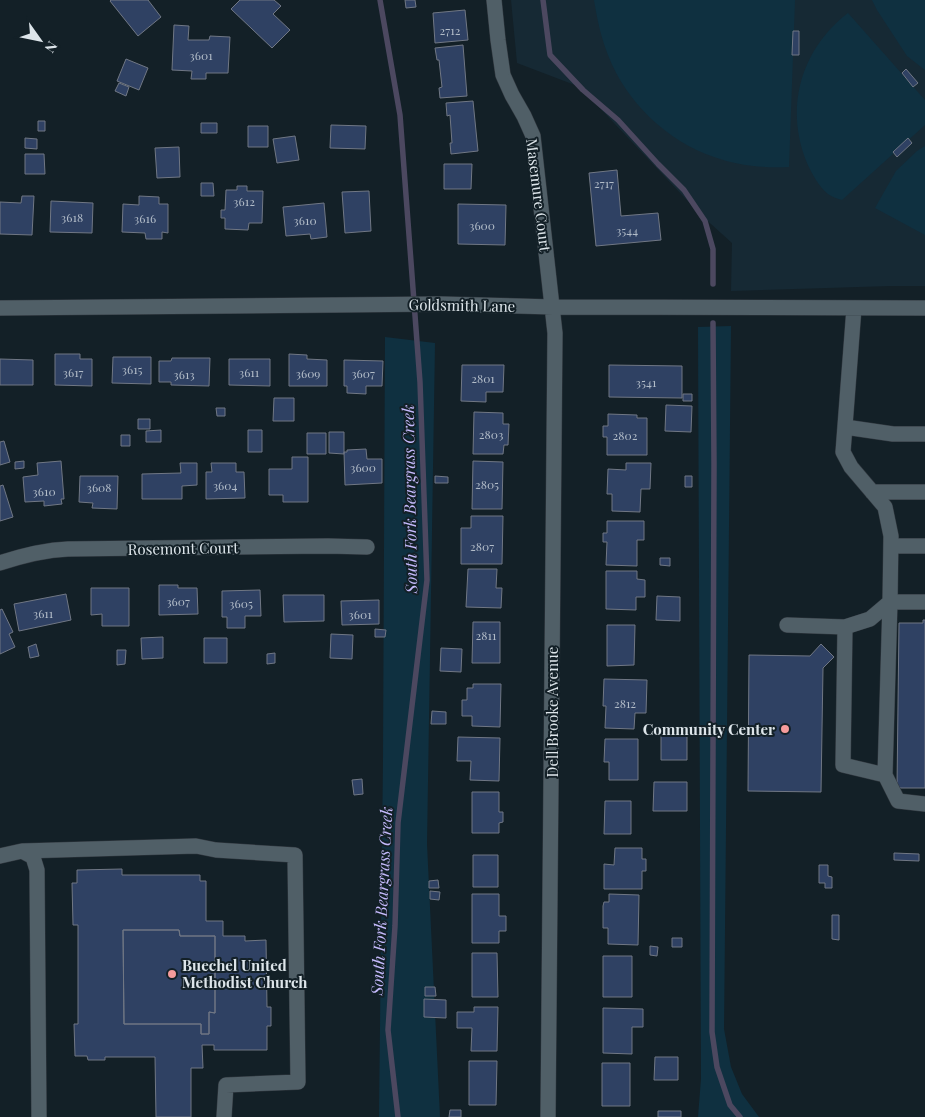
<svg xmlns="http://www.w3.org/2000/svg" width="925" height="1117" viewBox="0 0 925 1117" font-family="'Playfair Display',serif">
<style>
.built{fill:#162934}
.green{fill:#0f3040}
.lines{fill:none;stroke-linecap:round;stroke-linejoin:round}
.stream{stroke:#4c4860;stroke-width:5.5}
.building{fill:#2f4163;stroke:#707784;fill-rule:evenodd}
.minor-casing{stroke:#323940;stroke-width:16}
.minor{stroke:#505f67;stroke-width:15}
.poi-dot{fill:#f59b9c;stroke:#132027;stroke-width:2}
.labels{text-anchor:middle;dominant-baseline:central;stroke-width:4;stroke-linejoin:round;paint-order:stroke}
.number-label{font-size:12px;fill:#b2bcc8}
.street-label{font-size:15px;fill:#dde5ea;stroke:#132027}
.poi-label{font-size:15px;font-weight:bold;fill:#dde5ea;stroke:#132027;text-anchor:end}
.water-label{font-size:16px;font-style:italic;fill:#c5bafc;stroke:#132027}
</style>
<rect width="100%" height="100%" fill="#132027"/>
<path class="built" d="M511 0H925V286H891L731 291 732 243 701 215 580 87 517 63Z"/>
<path class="green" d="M594 0H795L789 167C764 168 739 166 714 157 667 141 626 102 608 55 601 37 597 19 594 0Z
M872 0H925V70L907 56 877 10Z
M848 13 925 100V125L842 200C838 199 832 197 828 194 819 187 812 174 807 163 784 108 801 49 848 13Z
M925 146V235L875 208 896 171 917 151Z
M731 326 724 1029 731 1067 742 1094 759 1117H698L701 1079 698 327Z
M385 337 435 343 427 844 440 1117H379L383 761Z"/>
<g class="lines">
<path class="stream" d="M380 0 400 115 420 382 427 580 398 823 395 926 388 1030 398 1117
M543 0 550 55 583 90 618 120 658 164 684 190 705 221 713 249V284
M713 323 714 465 712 1032 717 1067 730 1105 740 1117"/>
</g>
<path class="building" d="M111 0H148L161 17 138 36 110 1Z
M240 0H274L281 6 273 14 290 30 272 48 231 9Z
M405 0H415L416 7 406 8Z
M465 10 468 40 435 43 433 13Z
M174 25 189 26 188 40H209L210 36 230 37 228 73H206V79H191L192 71 172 70Z
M793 31H799V55H792Z
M463 45 467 96 440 98 439 88 442 87 439 60H437L435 48Z
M126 59 148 68 139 90 117 81Z
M906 69 918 83 913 87 902 73Z
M119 83 129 87 126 96 115 91Z
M473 101 478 151 451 154 450 143H452L450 115 447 116 446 103Z
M38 121H45V131H38Z
M201 123H217V133H201Z
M331 125 366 126 365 149 330 148Z
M248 126H268V147H248Z
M295 136 299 160 277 163 273 139Z
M25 138 37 139V149L25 148Z
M908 138 912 143 897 157 893 152Z
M179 147 180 177 157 178 155 148Z
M25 154H44L45 174H25Z
M444 164H472L471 189H444Z
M617 170 621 216 658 213 661 240 596 246 589 173Z
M201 183H213L214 196H201Z
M237 186H247V191H263L262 223H249L248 230 225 229V218H221V210H225L226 190H237Z
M369 191 371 231 345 233 342 192Z
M22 196H34L32 235 0 234V202L21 203Z
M139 196 159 197V204H168V233L162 232V239H146L145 233 122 232 123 204 139 205Z
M51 201 93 203 92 233 50 232Z
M324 203 327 237 311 239 310 234 286 236 283 207Z
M458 204 506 205 505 245 458 244Z
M55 354H80V359H92V386L55 385Z
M289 354 307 355V359L327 360V386H289Z
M113 357H151V384L112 383Z
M172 358H210L209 386 171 385V382H159V361H171Z
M0 359 33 360V385H0Z
M229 359H270V386L229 385Z
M344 360 383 361 382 386H366V394L347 393V386H344Z
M462 365H504L503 392H486V402L461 401Z
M609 365 682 366V398L609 397Z
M683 394H692V401H683Z
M274 398H294V421H273Z
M666 405 692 406 691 432 665 431Z
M216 408H225V416H217Z
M474 412 503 413V424H509L508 445H504L503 454H473Z
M608 414 637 415V418H647V455H607V437H603V426H608Z
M138 419H150V429H138Z
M161 430V442H146V431Z
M248 430H262V452H248Z
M329 432H344V454L329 453Z
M307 433H326V454H307Z
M121 435H130V446H121Z
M4 441 10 462 0 465V442Z
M366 449 367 459H382V483L345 485 344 452H347V450Z
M292 457H308V502H283V495H269V469H292Z
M24 461V468L15 469V462Z
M61 461 64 499H61L62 504 44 506V501L25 502 23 477 38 475 37 463Z
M473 461 503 462 502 509H472Z
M180 463H197V485L182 486V499H142V474L181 473Z
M211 463H236V472H244L245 498 206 499V472H212Z
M626 463H651L650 489H641L640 512 612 511V494H607L608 469 626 470Z
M80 476H118L117 509 92 508 93 503 79 502Z
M435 476 448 477V483H435Z
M685 476H692V487H685Z
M3 485 13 517 0 521V486Z
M471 516H503L502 564H461V528H471Z
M607 521H644V540H637V566L606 565 607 542H603V533H607Z
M660 558H670V566L660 565Z
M468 569H497L496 588H502L501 608 466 607Z
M606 571H637V579L645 580V597H636V610L606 609Z
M159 585H178V588H197L198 614 159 615Z
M91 588H129V626H102V614L91 615Z
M260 590 261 616H245V628H227V617H222V591Z
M66 594 71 620 19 631 14 604Z
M283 595H324V621L284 622Z
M657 596 680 597V621L656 620Z
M379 600V624L342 625 341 601Z
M2 609 13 632 9 634 15 647 0 654V610Z
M923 620H925V788H897L899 623H923Z
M473 622H500V663H472Z
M607 625H635L634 665 607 666Z
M375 629 386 630 385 637H375Z
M331 634 353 635 352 659 330 658Z
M163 637V658L142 659 141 638Z
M204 638H227V663H204Z
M36 644 39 656 30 658 28 647Z
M821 644 834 657 823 668 821 792 748 791 749 655 810 656Z
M441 648 462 649 461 672 440 671Z
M117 650H126L125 664 117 665Z
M275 653V663L267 664V654Z
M604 679 647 680 646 713H635L634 729 605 728 606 706H603Z
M473 684H501L500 727 472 726V716H462V700H467V688H473Z
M432 711 446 712V724H431Z
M661 732 687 733V760H661Z
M458 737 500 738 499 781 470 780 471 761H457Z
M605 739H638V780H609V762H604Z
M362 779 363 794 354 795 352 780Z
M654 782H687V811H653Z
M472 792H499V812H503V822L499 823V833H472Z
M605 801H631V834H604Z
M615 848H642V859H646V871H642V889H604V864L614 865Z
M894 853 919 854V861L894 860Z
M473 855H498V887H473Z
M819 865H828V876L832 877V888H825V883H819Z
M122 869V875H200V881H206V921H223V936H245V941L266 940 267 1007H271V1026H267V1050H214V1045H202L203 1068H191V1117H156L155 1057H105V1060H88L87 1056H75L74 1024H78V925H73L72 883H77V870ZM123 930H179L180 936H215V1013L209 1012V1034H201V1024H124Z
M438 880 439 888H429V881Z
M430 891 440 892 439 900 430 899Z
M472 894H499V916H506V931H499V943H472Z
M609 894 639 895 638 945 608 944V928H603V906L604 902H609Z
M832 915H839V940L832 939Z
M123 930H179L180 936H215V1013L209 1012V1034H201V1024H124Z
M672 938H682V947H672Z
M650 946 658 947 657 956 650 955Z
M472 953H497L498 997H472Z
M603 956H632V997H603Z
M425 987H435L436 996H425Z
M424 999 446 1000V1018L424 1017Z
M474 1007H498L497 1051H471L472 1028H457V1012H474Z
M603 1008 643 1009V1027H632V1054L603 1053Z
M655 1057H678V1080H654Z
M469 1061H497L496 1105H469Z
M602 1063H630V1106H602Z
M450 1110H461V1117H449Z
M658 1111H681V1117H658Z"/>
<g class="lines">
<defs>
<path id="minor" d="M494 0 498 40 503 75 512 95 524 116 533 136 555 333 548 1117
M0 308 441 304 553 307 925 308
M854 308 843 452 851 467 885 507 891 536 890 602 885 775
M845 427 893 434H925
M872 492H925
M891 546H925
M0 563C24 555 44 550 68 549L328 546 367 547
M925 602H890L870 619 845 627 843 765 885 775 898 801 925 804
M787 625 845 627
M22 851 196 846 216 850 295 855 298 1082 226 1085 224 1117
M0 856 22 851 33 857 37 870 39 1117"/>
</defs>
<use href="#minor" class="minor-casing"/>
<use href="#minor" class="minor"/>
</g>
<g class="poi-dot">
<circle cx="785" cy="729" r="5"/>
<circle cx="172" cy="974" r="5"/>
</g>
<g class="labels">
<g class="number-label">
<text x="450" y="30">2712</text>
<text x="201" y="55">3601</text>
<text x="604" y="183">2717</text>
<text x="244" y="201">3612</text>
<text x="72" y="217">3618</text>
<text x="145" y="218">3616</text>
<text x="305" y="220">3610</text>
<text x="482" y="225">3600</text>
<text x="627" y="230">3544</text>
<text x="132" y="369">3615</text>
<text x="73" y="372">3617</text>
<text x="249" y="372">3611</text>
<text x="308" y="373">3609</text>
<text x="363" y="373">3607</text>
<text x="184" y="374">3613</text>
<text x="483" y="378">2801</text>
<text x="646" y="382">3541</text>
<text x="491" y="434">2803</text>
<text x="625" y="435">2802</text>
<text x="363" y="467">3600</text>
<text x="487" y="484">2805</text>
<text x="225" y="485">3604</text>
<text x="99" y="487">3608</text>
<text x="44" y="491">3610</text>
<text x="482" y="546">2807</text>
<text x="178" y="601">3607</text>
<text x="241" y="603">3605</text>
<text x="43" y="613">3611</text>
<text x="360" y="614">3601</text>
<text x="486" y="635">2811</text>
<text x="625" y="703">2812</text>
</g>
<g class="street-label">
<text transform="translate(539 195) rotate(83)">Masemure Court</text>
<text transform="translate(462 305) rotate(1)">Goldsmith Lane</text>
<text transform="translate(183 548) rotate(-1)">Rosemont Court</text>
<text transform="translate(552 712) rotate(-90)">Dell Brooke Avenue</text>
</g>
<g class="poi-label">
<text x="775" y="729">Community Center</text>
<text x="182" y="965" text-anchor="start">Buechel United<tspan x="182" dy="17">Methodist Church</tspan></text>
</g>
<g class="water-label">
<text transform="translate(409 499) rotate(-91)">South Fork Beargrass Creek</text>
<text transform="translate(381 901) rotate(-87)">South Fork Beargrass Creek</text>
</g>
</g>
<g transform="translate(40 40) rotate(123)" stroke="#132027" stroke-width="4" paint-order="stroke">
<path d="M0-4L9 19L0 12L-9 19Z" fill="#dde5ea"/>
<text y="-8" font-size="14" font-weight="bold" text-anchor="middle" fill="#dde5ea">N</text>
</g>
</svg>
